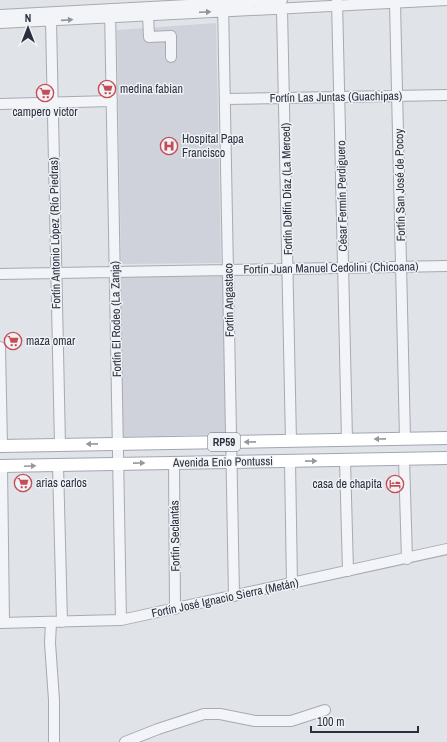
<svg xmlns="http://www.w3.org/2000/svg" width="447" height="742" viewBox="0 0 447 742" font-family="'Archivo Narrow',sans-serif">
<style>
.built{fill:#cfd2da}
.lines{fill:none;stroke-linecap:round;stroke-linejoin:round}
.minor-casing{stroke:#a6aab2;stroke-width:12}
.major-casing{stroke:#a1a6b3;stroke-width:14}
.minor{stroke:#f3f4f7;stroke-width:10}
.major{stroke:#fff;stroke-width:12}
.oneway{fill:#8e929b}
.oneway2{fill:#94989f}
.labels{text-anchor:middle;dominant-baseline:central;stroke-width:3;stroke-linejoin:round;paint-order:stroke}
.shield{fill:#f0f2f6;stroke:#656a76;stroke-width:1}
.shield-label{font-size:11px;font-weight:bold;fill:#2a303f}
.poi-label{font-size:12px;fill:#2a303f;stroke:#f0f2f6;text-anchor:start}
.street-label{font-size:12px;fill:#2a303f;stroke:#f0f2f6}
</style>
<rect width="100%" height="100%" fill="#e0e3e8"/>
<path class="built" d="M216 23 221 263 121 264 117 30Z
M224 276 228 434 122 437 119 277Z"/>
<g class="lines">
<defs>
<path id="minor" d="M337 0 347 440
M223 3 234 596
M395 3 405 439
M110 9 121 620
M282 9 291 441
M0 15 282 0
M148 15 149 37 171 36V57
M51 21 60 445
M0 23 447 0
M225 99 447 95
M0 104 112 101
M0 274 447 266
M0 347 2 446
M404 459 407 559
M345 460 348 571
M290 461 292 584
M174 463 175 609
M58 465 62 622
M2 466 4 622
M51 622 50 643 54 700V742
M0 623 121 620 447 549
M125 742 158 729 204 714H220L255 721H291L325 710"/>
<path id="major" d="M0 446 447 438
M0 466 447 458"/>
</defs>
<use href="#minor" class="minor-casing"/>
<use href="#major" class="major-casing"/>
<use href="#minor" class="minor"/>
<use href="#major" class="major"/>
</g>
<defs><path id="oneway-solid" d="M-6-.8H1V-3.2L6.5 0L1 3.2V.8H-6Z"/></defs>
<g class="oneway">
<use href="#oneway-solid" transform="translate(205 12) rotate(-2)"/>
<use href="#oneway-solid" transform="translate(67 20) rotate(-4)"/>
</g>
<g class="oneway2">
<use href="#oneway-solid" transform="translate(380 439) rotate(179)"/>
<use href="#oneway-solid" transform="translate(250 442) rotate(179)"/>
<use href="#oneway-solid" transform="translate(92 444) rotate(179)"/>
<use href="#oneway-solid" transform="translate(311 461) rotate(-1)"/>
<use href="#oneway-solid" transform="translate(139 463) rotate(-1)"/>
<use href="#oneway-solid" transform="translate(30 466) rotate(-2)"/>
</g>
<defs>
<symbol id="supermarket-ring" viewBox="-11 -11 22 22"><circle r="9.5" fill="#f0f2f6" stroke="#c54d55" stroke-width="1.5"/><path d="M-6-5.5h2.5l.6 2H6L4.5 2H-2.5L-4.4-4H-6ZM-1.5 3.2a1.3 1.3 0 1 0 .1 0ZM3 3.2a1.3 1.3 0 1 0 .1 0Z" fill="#c54d55"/></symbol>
<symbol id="hospital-ring" viewBox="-11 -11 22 22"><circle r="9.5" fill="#f0f2f6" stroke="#c54d55" stroke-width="1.5"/><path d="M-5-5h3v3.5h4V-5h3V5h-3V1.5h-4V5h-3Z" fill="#c54d55"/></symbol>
<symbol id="hotel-ring" viewBox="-11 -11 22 22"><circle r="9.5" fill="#f0f2f6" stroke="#c54d55" stroke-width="1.5"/><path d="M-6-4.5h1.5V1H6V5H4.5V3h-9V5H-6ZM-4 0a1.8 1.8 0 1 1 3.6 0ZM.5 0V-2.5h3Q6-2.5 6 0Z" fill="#c54d55"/></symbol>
</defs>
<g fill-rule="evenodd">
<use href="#supermarket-ring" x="97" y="79" width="20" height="20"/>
<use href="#supermarket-ring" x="35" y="83" width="20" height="20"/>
<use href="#hospital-ring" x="159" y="136" width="20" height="20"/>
<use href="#supermarket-ring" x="3" y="331" width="20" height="20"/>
<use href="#supermarket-ring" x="13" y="473" width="20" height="20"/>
<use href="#hotel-ring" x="385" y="474" width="20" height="20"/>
</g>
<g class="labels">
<rect class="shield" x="208" y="433" width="32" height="18" rx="3"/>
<g class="shield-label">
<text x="224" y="442">RP59</text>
</g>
<g class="poi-label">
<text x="120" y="89">medina fabian</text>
<text x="45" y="112" text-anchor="middle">campero victor</text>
<text x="182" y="139">Hospital Papa<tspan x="182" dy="14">Francisco</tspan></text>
<text x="26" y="341">maza omar</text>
<text x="36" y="483">arias carlos</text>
<text x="382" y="484" text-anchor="end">casa de chapita</text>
</g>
<g class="street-label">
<text transform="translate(336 97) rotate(-1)">Fortín Las Juntas (Guachipas)</text>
<text transform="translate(400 185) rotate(-91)">Fortín San José de Pocoy</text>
<text transform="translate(287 189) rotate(-91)">Fortín Delfín Díaz (La Merced)</text>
<text transform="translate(342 196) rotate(-91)">César Fermín Perdiguero</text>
<text transform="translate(55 233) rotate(-91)">Fortín Antonio López (Río Piedras)</text>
<text transform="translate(331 268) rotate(-1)">Fortín Juan Manuel Cedolini (Chicoana)</text>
<text transform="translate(229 300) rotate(-91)">Fortín Angastaco</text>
<text transform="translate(116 319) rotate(-91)">Fortín El Rodeo (La Zanja)</text>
<text transform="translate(223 462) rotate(-1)">Avenida Enio Pontussi</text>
<text transform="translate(175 536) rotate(-91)">Fortín Seclantás</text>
<text transform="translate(225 598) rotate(-12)">Fortín José Ignacio Sierra (Metán)</text>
</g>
</g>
<g transform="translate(28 28)" stroke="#f0f2f6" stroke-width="3" paint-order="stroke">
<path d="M0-3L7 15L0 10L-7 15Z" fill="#2a303f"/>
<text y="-6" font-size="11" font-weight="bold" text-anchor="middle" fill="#2a303f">N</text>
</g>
<path d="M311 726v6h107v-6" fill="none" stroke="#2a303f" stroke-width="2"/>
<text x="317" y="726" font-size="12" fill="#2a303f" stroke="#f0f2f6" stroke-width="3" paint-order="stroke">100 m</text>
</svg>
